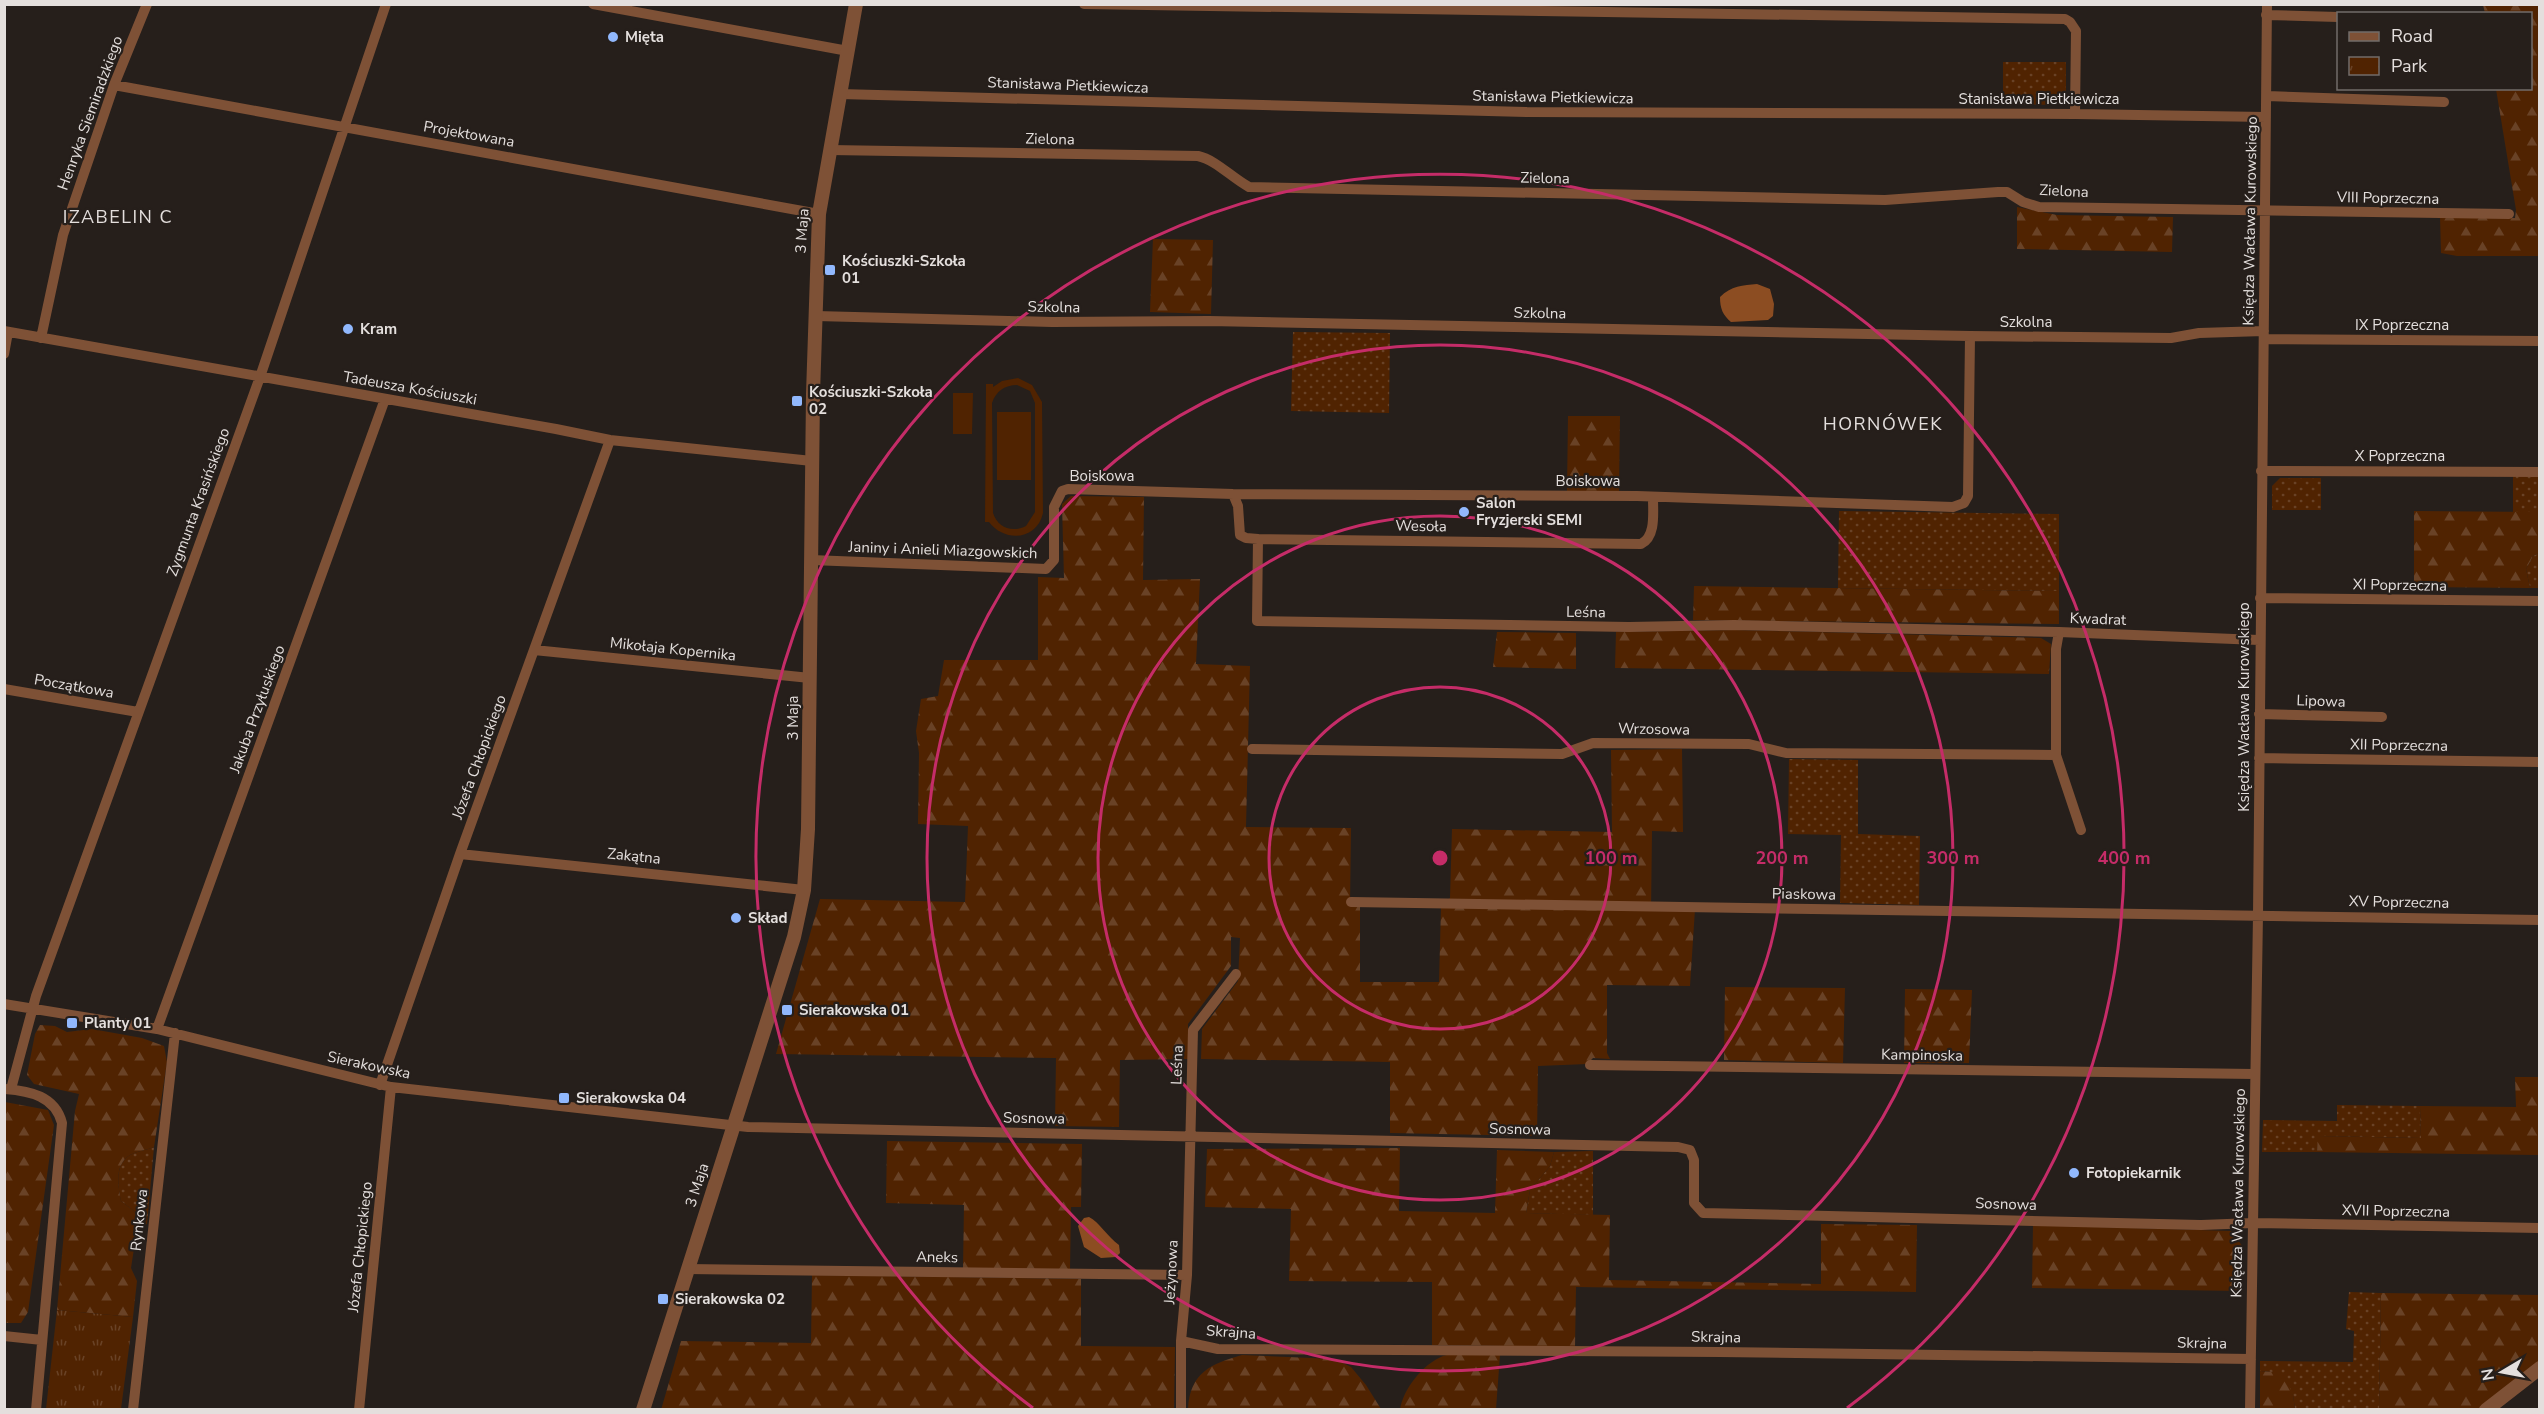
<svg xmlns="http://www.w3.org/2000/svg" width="2544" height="1414" viewBox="0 0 2544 1414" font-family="'Nunito Sans',sans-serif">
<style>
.grass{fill:url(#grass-dots)}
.forest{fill:url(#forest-firs)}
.park{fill:url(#park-tufts)}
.pitch{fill:#502301;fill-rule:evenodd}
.water{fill:#8c4d22}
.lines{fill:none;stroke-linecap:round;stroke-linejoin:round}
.minor{stroke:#7e5136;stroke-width:10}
.tertiary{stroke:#7e5136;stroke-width:14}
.ring{fill:none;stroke:#c52c68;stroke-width:3}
.poi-dot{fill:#91b8fd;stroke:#261f1b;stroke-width:2}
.labels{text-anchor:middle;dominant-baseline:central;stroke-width:4.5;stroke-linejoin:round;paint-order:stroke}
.poi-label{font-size:15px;font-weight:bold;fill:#e4dfdd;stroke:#261f1b;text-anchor:start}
.street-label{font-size:15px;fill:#e4dfdd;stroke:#261f1b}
.quarter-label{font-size:18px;letter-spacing:1.5px;fill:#e4dfdd;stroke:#261f1b}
.centre{fill:#c52c68;stroke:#261f1b;stroke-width:3}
.ring-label{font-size:18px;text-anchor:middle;font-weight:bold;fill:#c52c68;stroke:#261f1b;stroke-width:4.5;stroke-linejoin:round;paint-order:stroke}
</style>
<defs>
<pattern id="grass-dots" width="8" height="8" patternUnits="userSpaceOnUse" patternTransform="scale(1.5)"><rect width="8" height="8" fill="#502301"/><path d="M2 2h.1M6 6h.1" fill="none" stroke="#694226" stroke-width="1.8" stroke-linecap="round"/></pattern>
<pattern id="forest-firs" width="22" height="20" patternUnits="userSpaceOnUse" patternTransform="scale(1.5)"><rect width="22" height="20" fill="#502301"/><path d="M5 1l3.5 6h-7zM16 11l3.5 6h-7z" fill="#694226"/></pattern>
<pattern id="park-tufts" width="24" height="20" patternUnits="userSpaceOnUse" patternTransform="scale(1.5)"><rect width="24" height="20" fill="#502301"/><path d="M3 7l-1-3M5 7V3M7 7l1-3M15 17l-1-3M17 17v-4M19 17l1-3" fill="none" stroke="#694226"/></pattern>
</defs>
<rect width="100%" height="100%" fill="#261f1b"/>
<path class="grass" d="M2003 62H2066V95L2057 105 2003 104Z
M1293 332 1390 333 1389 413 1291 411Z
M2513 475 2539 476V512H2513Z
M2280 478H2321V510H2272V486Z
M1839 511 2059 514V591L1838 588Z
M2539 553V588H2530L2526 569 2533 556Z
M1789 759 1858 760V834L1920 836 1919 905 1840 903 1841 835 1788 834Z
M2337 1105 2420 1106 2421 1138 2319 1136 2317 1152H2262L2263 1120 2337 1121Z
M154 1147 147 1224 142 1226 134 1211 121 1201C118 1186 114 1165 130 1155 137 1151 147 1150 154 1147Z
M1593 1151V1215L1526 1213 1530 1190 1550 1166 1554 1152Z
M2349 1292 2381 1293 2379 1409H2295L2293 1395 2272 1372 2260 1371V1361L2353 1362 2354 1331 2346 1329Z"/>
<path class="forest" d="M2483 5H2539V256H2457L2441 253 2440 216 2515 218 2516 210 2496 89 2530 88V14L2485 13Z
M2017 207 2057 215 2173 217 2172 252 2017 249Z
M1153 239 1213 240 1211 314 1150 312Z
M1568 416H1620L1619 491H1567Z
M1071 496 1144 497 1143 580 1200 579 1196 664 1250 666 1246 827 1351 828 1350 905 1360 906V982H1439L1441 907 1450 898 1452 829 1612 832 1611 750 1682 749 1683 832 1652 831 1651 910 1695 909 1690 986 1607 985V1053L1610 1059 1593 1058 1587 1064 1538 1066 1537 1136 1390 1133V1062L1201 1059 1202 1029 1238 981 1240 938 1231 937V966L1188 1024V1059L1120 1060 1119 1127 1055 1126 1056 1058 776 1054 820 899 965 902 968 826 918 824 919 753 916 731 921 699 938 696 944 660H1038V577L1064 578 1062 504Z
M2414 511 2539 512V553L2533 556 2526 569 2530 588 2414 587Z
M1694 586 2059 591V624L1693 620Z
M1735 630 2041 638 2051 644 2049 674 1615 668 1616 632Z
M1497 632 1576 633V669L1493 667Z
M1725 987 1845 988 1843 1063 1724 1060Z
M1905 989 1972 990 1969 1063H1904Z
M40 1025 55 1026 67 1032 92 1029 142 1038 164 1046 167 1062 154 1147C147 1150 137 1151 130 1155 114 1165 118 1185 121 1201L134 1211 142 1226 135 1242 131 1268 137 1281 133 1317 57 1310 75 1111 79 1094 34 1084 27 1075 35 1034Z
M2515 1077H2539V1155L2317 1152 2318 1136 2421 1138 2420 1106 2516 1107Z
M5 1102 48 1110 54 1125 28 1312 21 1323H5Z
M887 1141 1082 1144 1081 1207H1071L1070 1269H963L964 1205 886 1203Z
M1400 1148 1399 1211 1495 1213 1497 1150 1554 1152 1550 1166 1530 1190 1526 1213 1610 1215 1609 1280 1821 1284V1224L1917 1225 1916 1292 1576 1287 1575 1347 1432 1345V1282L1289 1281 1291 1209 1205 1207 1207 1149Z
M2033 1225 2231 1231 2243 1247 2242 1291 2032 1288Z
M812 1275 1081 1279V1346L1175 1347 1174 1409 661 1410 681 1341 811 1343Z
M2381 1293 2539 1295V1363L2478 1409 2379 1410Z
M1242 1355 1335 1359 1351 1367 1366 1385 1381 1409H1188C1190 1373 1210 1364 1242 1355Z
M1500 1355 1496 1409 1400 1410C1403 1389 1423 1364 1443 1356 1453 1353 1487 1355 1500 1355Z
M2260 1371 2272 1372 2285 1377 2293 1395 2295 1409H2260Z"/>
<path class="park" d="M57 1310 133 1317 121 1409H46Z"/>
<path class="pitch" d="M1018 378 1032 385 1042 402 1043 513C1037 540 1005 543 989 522H985L986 384H993V387L1002 381ZM1017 385 1030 391 1035 403V512L1026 526C1012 533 998 528 993 513L992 403C996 391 1005 385 1017 385Z
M953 393H973L972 434H953Z
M997 412H1031V480H997Z"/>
<path class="water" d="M1757 284 1770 289 1774 304 1773 316 1768 320 1731 322C1723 315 1720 309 1720 297 1731 286 1743 285 1757 284Z
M1089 1217C1099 1222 1108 1237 1119 1245L1120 1253 1116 1257 1101 1258 1084 1247 1078 1226 1084 1218Z"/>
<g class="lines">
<path class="minor" d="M593 4 848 51
M1084 4 2065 19 2070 22 2076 31 2075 114
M2266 15 2338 17
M114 85 819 214
M840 94 1527 112 2075 114 2266 117
M2267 96 2444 102
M830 150 1198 156C1216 160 1232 178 1249 187L1885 200 1998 192H2007L2023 202 2039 207 2509 214
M816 316 1052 322 1209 321 1970 336 2171 338 2199 333 2264 331
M4 331 556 429 610 440 812 461
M41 338 63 235 114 85 147 4
M2264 339 2540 341
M4 354 8 332
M2261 471 2540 472
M1233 494 1238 506 1240 535 1246 538 1258 539 1257 621 1629 627 1734 625 2059 632
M1258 539 1641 544C1656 537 1653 513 1653 499
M811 560 1046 569 1054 560V507L1062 491 1068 489 1233 494 1637 496 1953 507 1964 503 1968 496 1970 336
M2260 598 2540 601
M534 650 810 678
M4 689 138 712
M2259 714 2382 717
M1252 749 1562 754 1593 743 1749 744 1786 753 2056 755
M2259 758 2540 762
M2081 830 2056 755V649L2059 632 2259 640
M460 854 804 890
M1351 902 2540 920
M4 1004 157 1029 391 1087 748 1127 1678 1147 1690 1150 1694 1160V1203L1703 1213 2201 1225 2253 1223 2540 1228
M157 1029 385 399
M1590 1065 2254 1074
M380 1085 460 854 610 440
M5 1089C30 1091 55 1096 62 1123L36 1410
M11 1089 36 996 260 377 386 4
M687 1269 1187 1275
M4 1336 42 1340
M1181 1341 1218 1349 1719 1352 2251 1359
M133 1410 175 1033
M359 1410 391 1087
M1181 1410V1341L1187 1275 1193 1030 1236 974
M2250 1410 2258 915 2267 4"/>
<path class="tertiary" d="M643 1410 794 937 804 890 808 829 813 394 819 214 856 4
M2486 1410 2540 1368"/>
</g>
<g class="ring">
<circle cx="1440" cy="858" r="171"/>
<circle cx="1440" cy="858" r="342"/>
<circle cx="1440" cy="858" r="513"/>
<path d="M1033 1408A684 684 0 1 1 1847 1408"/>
</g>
<g class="poi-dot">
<circle cx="613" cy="37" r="6"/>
<rect x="824" y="264" width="12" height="12" rx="3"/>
<circle cx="348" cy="329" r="6"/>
<rect x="791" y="395" width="12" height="12" rx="3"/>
<circle cx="1464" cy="512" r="6"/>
<circle cx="736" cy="918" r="6"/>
<rect x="781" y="1004" width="12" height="12" rx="3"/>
<rect x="66" y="1017" width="12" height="12" rx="3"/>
<rect x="558" y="1092" width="12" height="12" rx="3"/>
<circle cx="2074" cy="1173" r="6"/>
<rect x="657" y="1293" width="12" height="12" rx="3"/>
</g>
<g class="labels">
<g class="poi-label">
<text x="625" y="37">Mięta</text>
<text x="842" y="261">Kościuszki-Szkoła<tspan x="842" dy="17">01</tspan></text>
<text x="360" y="329">Kram</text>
<text x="809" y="392">Kościuszki-Szkoła<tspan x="809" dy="17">02</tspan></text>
<text x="1476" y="503">Salon<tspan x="1476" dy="17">Fryzjerski SEMI</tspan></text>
<text x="748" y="918">Skład</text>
<text x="799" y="1010">Sierakowska 01</text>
<text x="84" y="1023">Planty 01</text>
<text x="576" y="1098">Sierakowska 04</text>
<text x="2086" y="1173">Fotopiekarnik</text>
<text x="675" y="1299">Sierakowska 02</text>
</g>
<g class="street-label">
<text transform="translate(1068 85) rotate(2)">Stanisława Pietkiewicza</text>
<text transform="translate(1553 97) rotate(1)">Stanisława Pietkiewicza</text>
<text x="2039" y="99">Stanisława Pietkiewicza</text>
<text transform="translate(90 113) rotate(-70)">Henryka Siemiradzkiego</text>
<text transform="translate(469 134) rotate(10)">Projektowana</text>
<text transform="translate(1050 139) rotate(1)">Zielona</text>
<text transform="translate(1545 178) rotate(1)">Zielona</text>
<text transform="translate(2064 191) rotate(3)">Zielona</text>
<text transform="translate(2388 198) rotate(1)">VIII Poprzeczna</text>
<text transform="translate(2250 221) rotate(-89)">Księdza Wacława Kurowskiego</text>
<text transform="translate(802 231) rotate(-86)">3 Maja</text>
<text transform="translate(1054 307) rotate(1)">Szkolna</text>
<text transform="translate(1540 313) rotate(1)">Szkolna</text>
<text x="2026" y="322">Szkolna</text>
<text x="2402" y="325">IX Poprzeczna</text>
<text transform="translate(410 388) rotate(10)">Tadeusza Kościuszki</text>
<text x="2400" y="456">X Poprzeczna</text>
<text x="1102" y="476">Boiskowa</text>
<text x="1588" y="481">Boiskowa</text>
<text transform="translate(198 502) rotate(-70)">Zygmunta Krasińskiego</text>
<text transform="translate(1421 526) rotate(1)">Wesoła</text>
<text transform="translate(943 550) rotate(2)">Janiny i Anieli Miazgowskich</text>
<text transform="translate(2400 585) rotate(1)">XI Poprzeczna</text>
<text transform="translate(1586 612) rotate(1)">Leśna</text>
<text transform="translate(2098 619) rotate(2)">Kwadrat</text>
<text transform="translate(673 649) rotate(6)">Mikołaja Kopernika</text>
<text transform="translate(74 686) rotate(10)">Początkowa</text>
<text transform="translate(2321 701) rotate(2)">Lipowa</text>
<text transform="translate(2244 707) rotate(-90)">Księdza Wacława Kurowskiego</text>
<text transform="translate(257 709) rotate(-70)">Jakuba Przyłuskiego</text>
<text transform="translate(793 718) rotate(-90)">3 Maja</text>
<text transform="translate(1654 729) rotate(1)">Wrzosowa</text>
<text transform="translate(2399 745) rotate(1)">XII Poprzeczna</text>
<text transform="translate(479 757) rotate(-70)">Józefa Chłopickiego</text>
<text transform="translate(634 856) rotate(6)">Zakątna</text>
<text transform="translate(1804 894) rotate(1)">Piaskowa</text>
<text transform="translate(2399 902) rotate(1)">XV Poprzeczna</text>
<text transform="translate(1922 1055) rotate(1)">Kampinoska</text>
<text transform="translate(369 1065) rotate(12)">Sierakowska</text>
<text transform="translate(1177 1065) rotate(-88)">Leśna</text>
<text transform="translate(1034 1118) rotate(1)">Sosnowa</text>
<text transform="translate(1520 1129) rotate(1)">Sosnowa</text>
<text transform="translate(697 1185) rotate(-72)">3 Maja</text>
<text transform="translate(2238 1193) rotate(-89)">Księdza Wacława Kurowskiego</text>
<text transform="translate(2006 1204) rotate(2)">Sosnowa</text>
<text transform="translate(2396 1211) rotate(1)">XVII Poprzeczna</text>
<text transform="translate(139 1220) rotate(-84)">Rynkowa</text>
<text transform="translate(360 1247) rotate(-84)">Józefa Chłopickiego</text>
<text transform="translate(937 1257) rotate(1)">Aneks</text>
<text transform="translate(1171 1272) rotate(-87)">Jeżynowa</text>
<text transform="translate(1231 1332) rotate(4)">Skrajna</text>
<text transform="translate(1716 1337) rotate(1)">Skrajna</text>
<text transform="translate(2202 1343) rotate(1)">Skrajna</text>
</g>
<g class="quarter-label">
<text x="118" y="217">IZABELIN C</text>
<text x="1883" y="424">HORNÓWEK</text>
</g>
</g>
<circle cx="1440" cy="858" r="9" class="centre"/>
<g class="ring-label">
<text x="1611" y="864">100 m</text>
<text x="1782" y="864">200 m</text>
<text x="1953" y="864">300 m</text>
<text x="2124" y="864">400 m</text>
</g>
<rect width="2544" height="1414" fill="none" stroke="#e4dfdd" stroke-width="12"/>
<rect x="2337" y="12" width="195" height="78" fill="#261f1b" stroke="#726c69" stroke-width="1.5"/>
<rect x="2349" y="32" width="30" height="9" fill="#7e5136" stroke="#726c69" stroke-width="1.5"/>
<text x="2391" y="42" font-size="18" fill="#e4dfdd">Road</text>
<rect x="2349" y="57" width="30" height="18" fill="url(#park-tufts)" stroke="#726c69" stroke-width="1.5"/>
<text x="2391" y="72" font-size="18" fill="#e4dfdd">Park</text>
<g transform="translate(2502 1372) rotate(260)" stroke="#261f1b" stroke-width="4.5" paint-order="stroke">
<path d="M0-4.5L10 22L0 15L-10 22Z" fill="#e4dfdd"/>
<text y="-9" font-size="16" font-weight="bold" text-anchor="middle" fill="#e4dfdd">N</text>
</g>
</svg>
